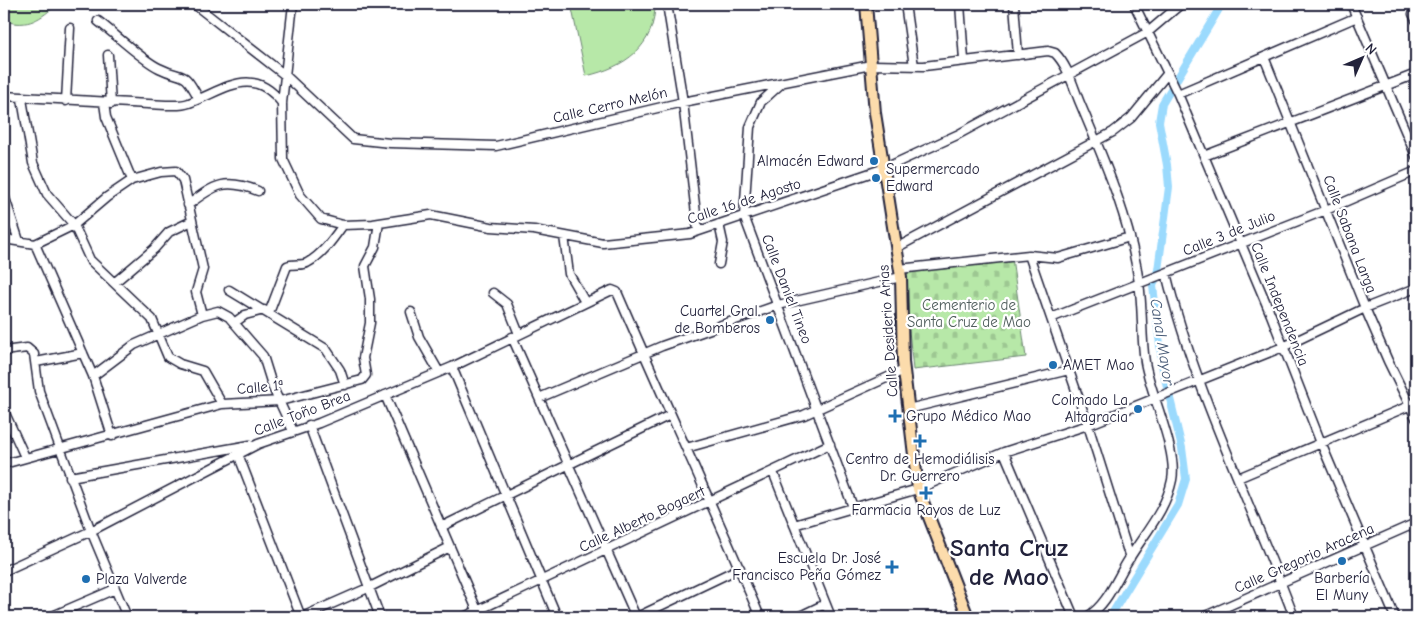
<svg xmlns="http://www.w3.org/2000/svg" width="1420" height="621" viewBox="0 0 1420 621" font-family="'Comic Neue',sans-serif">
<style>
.cemetery{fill:url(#cemetery-stones);stroke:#6c8572}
.green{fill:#b7e8a8;stroke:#6c8572}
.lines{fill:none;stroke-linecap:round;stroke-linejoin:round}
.canal{stroke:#9bdafd;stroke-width:8}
.minor-casing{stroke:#22223b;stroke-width:11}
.major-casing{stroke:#22223b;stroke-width:14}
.minor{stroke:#fff;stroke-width:8}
.major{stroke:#fcdcac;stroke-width:10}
.poi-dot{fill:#1f6fb2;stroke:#fff;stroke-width:2}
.labels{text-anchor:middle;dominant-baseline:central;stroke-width:4.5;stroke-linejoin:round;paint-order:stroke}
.street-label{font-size:15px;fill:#22223b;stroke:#fff}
.poi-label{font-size:15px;fill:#22223b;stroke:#fff;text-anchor:end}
.park-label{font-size:15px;fill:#4f5d5c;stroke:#fff}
.water-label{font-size:16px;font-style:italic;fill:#465975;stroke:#fff}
.town-label{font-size:25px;font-weight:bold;fill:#22223b;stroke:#fff}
</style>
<defs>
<pattern id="cemetery-stones" width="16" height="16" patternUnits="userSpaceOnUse" patternTransform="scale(1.25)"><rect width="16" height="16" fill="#b7e8a8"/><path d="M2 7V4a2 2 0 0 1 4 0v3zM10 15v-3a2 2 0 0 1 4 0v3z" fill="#9dc792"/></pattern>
</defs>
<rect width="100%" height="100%" fill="#fff"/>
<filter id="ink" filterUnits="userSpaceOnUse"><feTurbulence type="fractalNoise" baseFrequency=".02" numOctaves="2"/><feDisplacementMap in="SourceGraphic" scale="10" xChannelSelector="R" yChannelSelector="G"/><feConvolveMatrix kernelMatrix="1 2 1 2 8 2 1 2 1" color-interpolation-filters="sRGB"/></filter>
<g filter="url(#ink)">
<path class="cemetery" d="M1012 258 1026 357 913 370 903 271Z"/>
<path class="green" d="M4 4H58C39 19 30 28 4 21Z
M571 4H655C655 47 625 67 586 76Z"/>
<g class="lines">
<path class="canal" d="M1110 617 1178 505 1186 479 1182 448 1163 370 1153 286 1158 270 1169 187 1167 165 1159 122 1162 104 1222 4"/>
<defs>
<path id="minor" d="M194 4 286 76 353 139 390 143 496 146 683 102 871 65 924 66 1048 51 1055 53C1068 66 1073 86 1080 103 1104 160 1131 221 1139 283 1143 309 1141 336 1145 362 1150 393 1178 451 1172 480 1166 510 1144 534 1129 559 1116 579 1108 604 1087 617
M293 4 282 103 283 159 300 195 321 219 343 225 373 224 431 215 491 227 534 230 603 243 690 234 885 168 957 135 1148 32 1181 4
M667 4 683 102 698 231
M905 4 914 66
M960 4 964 60
M1014 4 1018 55
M1134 4 1178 94 1271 315 1321 443 1395 617
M1351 4 1416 156
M1413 14 1416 20
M98 21C114 33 142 60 159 68 185 81 182 67 199 99
M108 55 111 104
M1264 57 1365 308 1388 361 1416 418
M782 83 761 102 750 127 744 216 853 507
M1178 94 1357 17
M4 96 166 105C173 105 182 106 189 103 225 90 252 64 282 103
M22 99 33 163 47 194 74 225 90 260 152 319 168 357 180 364 203 371 222 404
M66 101 70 28
M104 103 106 117 132 180
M1204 156 1416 74
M4 195 19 241
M188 205C215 184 226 178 258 191
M719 224 723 242 719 264
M564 236 569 274 585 302
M4 239 35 244 74 225 107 197 132 180 161 172 176 171 183 180 203 269 196 292 202 315
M35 244 93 376 112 436
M896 248 1113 132 1131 118 1168 73
M1029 255 1088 425 1130 558
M899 269 1029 255 1058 258 1130 237
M1166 273C1195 392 1251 503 1294 617
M114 283 154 249 169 232 192 221
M229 290 326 349 340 370 345 385
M493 293 507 304 519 334
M411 312 419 337 439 372
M269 313 287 266C293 263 301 266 307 263 322 255 333 239 343 225
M1051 318 1326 210 1416 171
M234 323 245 315 264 310
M512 337 636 617
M4 351 27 348 34 354 39 391 91 531 127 617
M36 362 83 353
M452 367 557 617
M93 376 134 345 202 315 218 311 229 317 263 356 273 388 293 431
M385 395 480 617
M539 398 662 346 778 305 901 277
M908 409 1069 370
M4 411 25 457
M309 425 380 617
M686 448 804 415 904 370
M1004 452 1074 617
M238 454 301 617
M4 464 222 404 280 401 362 380 366 375 363 358 370 323V299L365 266 375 247 379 223
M773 472 831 617
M70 477 250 445
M1238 478 1416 403
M794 525 918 489 1004 452 1088 425 1283 347 1365 308 1416 288
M441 527 670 415
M4 571 91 531 258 444 319 423 452 367 612 290 617 292C664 401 714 508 760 617
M50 617 115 589
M302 617 368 588 450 547
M464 617 830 444
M637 617 740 568
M798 617 825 604
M1203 617 1416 523"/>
<path id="major" d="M866 4 875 113 901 277 903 362 918 489 968 617"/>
</defs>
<use href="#minor" class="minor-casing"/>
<use href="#major" class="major-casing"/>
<use href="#minor" class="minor"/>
<use href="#major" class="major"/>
</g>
</g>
<g class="poi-dot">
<circle cx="874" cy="161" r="5"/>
<circle cx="876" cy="178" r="5"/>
<circle cx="770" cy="320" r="5"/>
<circle cx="1053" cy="365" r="5"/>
<circle cx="1138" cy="409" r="5"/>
<path d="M892.5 408.5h5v5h5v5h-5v5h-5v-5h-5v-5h5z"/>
<path d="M917.5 433.5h5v5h5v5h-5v5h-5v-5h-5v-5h5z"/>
<path d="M923.5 485.5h5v5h5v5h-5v5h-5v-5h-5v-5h5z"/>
<circle cx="1342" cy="561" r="5"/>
<path d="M889.5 559.5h5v5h5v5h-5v5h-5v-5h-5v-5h5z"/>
<circle cx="86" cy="579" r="5"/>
</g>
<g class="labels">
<g class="street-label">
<text transform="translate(610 105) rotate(-13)">Calle Cerro Melón</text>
<text transform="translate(744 201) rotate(-18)">Calle 16 de Agosto</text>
<text transform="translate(1229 233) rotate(-22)">Calle 3 de Julio</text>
<text transform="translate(1350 234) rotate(69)">Calle Sabana Larga</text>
<text transform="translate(787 289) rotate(69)">Calle Daniel Tineo</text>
<text transform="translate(1280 304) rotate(68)">Calle Independencia</text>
<text transform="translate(888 331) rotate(-94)">Calle Desiderio Arias</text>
<text transform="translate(260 387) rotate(-5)">Calle 1ª</text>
<text transform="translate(302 413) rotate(-21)">Calle Toño Brea</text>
<text transform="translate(642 519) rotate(-25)">Calle Alberto Bogaert</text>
<text transform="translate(1304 558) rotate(-24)">Calle Gregorio Aracena</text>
</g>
<g class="poi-label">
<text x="864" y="161">Almacén Edward</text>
<text x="886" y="169" text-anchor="start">Supermercado<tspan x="886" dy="17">Edward</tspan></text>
<text x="760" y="311">Cuartel Gral.<tspan x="760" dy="17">de Bomberos</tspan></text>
<text x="1063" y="365" text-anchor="start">AMET Mao</text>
<text x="1128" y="400">Colmado La<tspan x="1128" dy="17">Altagracia</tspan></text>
<text x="906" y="416" text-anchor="start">Grupo Médico Mao</text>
<text x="920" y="459" text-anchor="middle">Centro de Hemodiálisis<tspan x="920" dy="17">Dr. Guerrero</tspan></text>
<text x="926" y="510" text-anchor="middle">Farmacia Rayos de Luz</text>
<text x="881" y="558">Escuela Dr. José<tspan x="881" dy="17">Francisco Peña Gómez</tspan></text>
<text x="1342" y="578" text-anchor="middle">Barbería<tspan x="1342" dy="17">El Muny</tspan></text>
<text x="96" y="579" text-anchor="start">Plaza Valverde</text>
</g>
<g class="park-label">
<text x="969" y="305">Cementerio de<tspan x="969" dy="17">Santa Cruz de Mao</tspan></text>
</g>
<g class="water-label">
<text transform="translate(1162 342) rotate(81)">Canal Mayor</text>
</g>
<g class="town-label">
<text x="1009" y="547">Santa Cruz<tspan x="1009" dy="29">de Mao</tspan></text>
</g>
</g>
<rect width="1420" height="621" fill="none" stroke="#fff" stroke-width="20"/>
<rect x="10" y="10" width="1400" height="601" fill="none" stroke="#22223b" stroke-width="2" filter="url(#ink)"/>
<g transform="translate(1362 58) rotate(45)" stroke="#ffffff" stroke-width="4" paint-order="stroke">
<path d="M0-4L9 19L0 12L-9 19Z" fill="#22223b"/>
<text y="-8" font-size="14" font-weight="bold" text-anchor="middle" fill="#22223b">N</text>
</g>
</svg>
